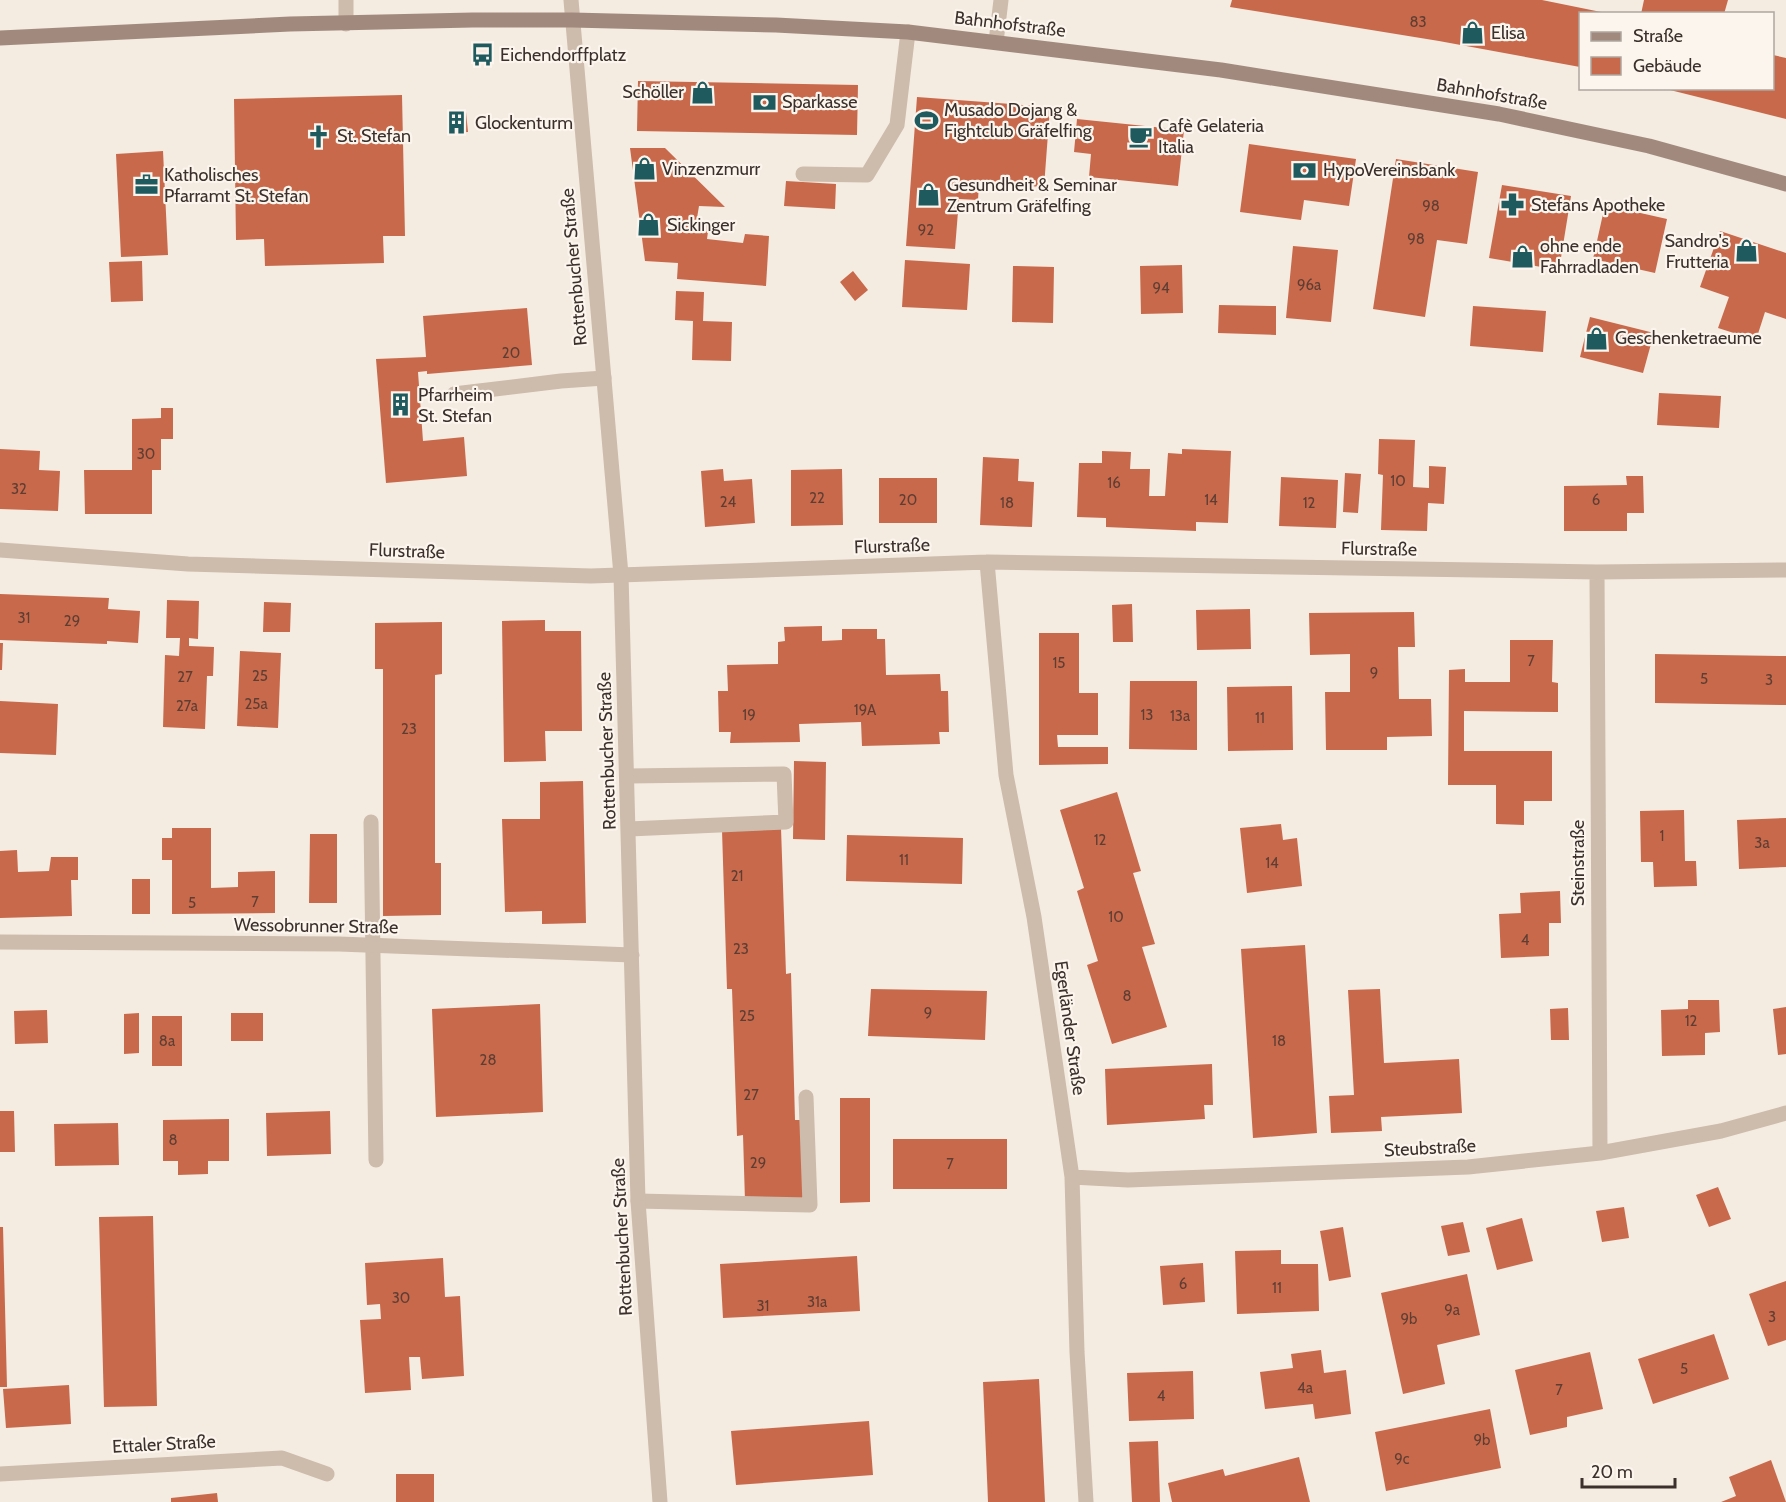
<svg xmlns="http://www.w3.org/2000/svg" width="1786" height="1502" viewBox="0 0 1786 1502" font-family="Cabin,sans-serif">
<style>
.building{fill:#c8694b}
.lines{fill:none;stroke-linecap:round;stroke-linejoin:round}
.lane{stroke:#cdbbac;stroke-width:15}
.street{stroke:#cdbbac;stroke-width:15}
.secondary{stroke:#a18a7d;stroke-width:15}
.labels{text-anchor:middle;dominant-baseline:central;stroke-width:4.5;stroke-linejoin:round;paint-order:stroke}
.number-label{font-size:15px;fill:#5e3e33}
.street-label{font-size:18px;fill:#3b302b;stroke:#fbf5ee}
.poi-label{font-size:18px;fill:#3b302b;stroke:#fbf5ee;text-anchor:start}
</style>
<rect width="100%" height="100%" fill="#f4ebe1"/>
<path class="building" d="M1232 0H1542L1601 12V14H1580V67L1439 41 1230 7Z
M1644 0H1728L1724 14H1641Z
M1773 55 1786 58V119L1666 89 1773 88Z
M638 81 858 85 857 135 637 131Z
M402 95 405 236H383L384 263 265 266 264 239 236 240 234 99Z
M917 97 1050 107 1044 187 979 183 978 200 959 199 955 249 906 246Z
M466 112 468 132 448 133 447 114Z
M1077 119 1184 130 1178 186 1089 177 1091 154 1074 152Z
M1249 144 1356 159 1349 206 1304 200 1301 220 1240 212Z
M630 148H665L725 207 699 206 696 224H709L707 239 743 243 745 234 769 236 766 286 677 279 678 263 645 261Z
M163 151 168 255 121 257 116 154Z
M1396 159 1478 172 1467 244 1437 240 1425 317 1373 309Z
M786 181 836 184 835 209 784 206Z
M1502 185 1571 196 1559 270 1489 258Z
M1605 205 1667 219 1655 273 1593 259Z
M1720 231 1786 253V319L1765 312 1756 340 1718 328 1729 297 1700 287Z
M1293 246 1338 250 1331 322 1286 318Z
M905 260 970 264 967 310 902 307Z
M142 261 143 301 111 302 109 262Z
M1182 265 1183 313 1141 314 1140 266Z
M1013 266 1054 267 1053 323 1012 322Z
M853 271 868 290 855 301 840 282Z
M676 291 704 292 703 321 732 322 731 361 692 360 693 321 675 320Z
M1219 305 1276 306V335L1218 333Z
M1473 306 1546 311 1543 352 1470 346Z
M527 308 532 365 427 374V371L418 372 423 441 464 437 467 476 386 483 376 359 426 357 423 316Z
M1590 317 1654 333 1643 373 1580 357Z
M1659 393 1721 396 1719 428 1657 425Z
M161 408H173V439H161V470H152V514H85L84 470H132V419L161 418Z
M1379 439 1415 440 1413 487 1429 488V466L1446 467 1444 504 1428 503 1427 531 1381 530 1383 475 1378 474Z
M0 449 40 451 39 470 60 471 58 511 0 509Z
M1182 449 1231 451 1228 523 1196 522V531L1106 527V518L1077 517 1079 463H1102V451L1131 452 1130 469H1150L1149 496H1165L1168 453 1182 454Z
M983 457 1019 459 1018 481 1034 482 1032 527 980 525Z
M723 469 724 481 752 479 755 523 705 527 701 471Z
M842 469 843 525 791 526V470Z
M1345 473 1361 474 1358 513 1343 512Z
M1626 476H1643L1644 513H1627V531H1564V486L1627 485Z
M1281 477 1338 480 1336 528 1279 526Z
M879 478H937V523H879Z
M0 594 109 598 108 609 140 611 138 643 107 641V644L0 640Z
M167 600 199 601 198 639 189 638V646L214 647 213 676H207L205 729 163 727 165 655 179 656 180 638H166Z
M264 602 291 603 290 632H263Z
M1132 604 1133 642H1113L1112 605Z
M1250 609 1251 649 1197 650 1196 610Z
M1414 612 1415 647H1398L1399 699H1431L1432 736 1387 737V750H1326L1325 692H1350V654L1310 655 1309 613Z
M545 620V631H581L582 731H545L546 761 504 762 502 621Z
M442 622V674L435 675V863H441V915L383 916V669H375V623Z
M822 626V641L842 640V629H877V639H885L886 675 940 674 941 691H948L949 732H939L940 744 862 746 861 722 799 724 800 742 730 743 731 732H719L718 691H728L727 665 778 664V642L785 641 784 627Z
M1039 633H1079V693H1098V735H1057L1058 747H1108V764L1039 765Z
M1510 640H1553L1552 682 1558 683V712L1464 711V751H1552V801H1524V825L1496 824V785H1448L1449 670 1465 669V682H1510Z
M0 643H3L2 670H0Z
M240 651 281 653 278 728 237 726Z
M1655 654 1786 656V705L1655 703Z
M1130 681H1197V750L1129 749Z
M1292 686 1293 750 1228 751 1227 687Z
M0 701 58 704 56 755 0 753Z
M794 761 826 762 825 840 793 839Z
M583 781 586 923 542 924V911L505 912 502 819H540V782Z
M1117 792 1141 871 1133 873 1155 944 1142 947 1167 1027 1112 1044 1087 965 1098 961 1077 891 1084 888 1060 810Z
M1684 810 1685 861H1696L1697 886 1654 887 1653 862H1641L1640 811Z
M1786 818V867L1739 869 1737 820Z
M1281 824 1283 840 1297 838 1302 886 1247 893 1240 828Z
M172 828H211V888L238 887V872L275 871V913L172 914V860H162V838H172Z
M781 828 786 974 791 973 795 1120H801L804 1198 745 1201 743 1135 737 1136 732 989H727L722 830Z
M310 834H337V903H309Z
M847 835 963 838 962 884 846 881Z
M17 850 18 872 49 871 51 857H78V880H71L72 916 0 918V851Z
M132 879H150V914H132Z
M1560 891 1561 923H1549V956L1501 958 1499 914 1521 913 1520 893Z
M1305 945 1317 1133 1253 1138 1241 949Z
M871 989 987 991 985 1040 868 1036Z
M1380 989 1384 1063 1459 1059 1462 1113 1381 1117 1382 1131 1331 1133 1329 1096 1354 1095 1348 990Z
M1688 1000H1719L1720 1032 1705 1033V1055L1662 1056 1661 1010 1688 1009Z
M540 1004 543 1112 436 1117 432 1009Z
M1786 1007V1054L1778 1055 1773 1009Z
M1568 1008 1569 1040H1551L1550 1009Z
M47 1010 48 1043 15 1044 14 1011Z
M139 1013V1053L124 1054V1014Z
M231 1013H263V1041H231Z
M152 1016H182V1066H152Z
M1212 1064 1213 1105H1204L1205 1119 1107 1125 1105 1069Z
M840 1098H870V1202L840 1203Z
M0 1111H14L15 1152H0Z
M330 1111 331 1154 267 1156 266 1113Z
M229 1119V1161H208V1174L178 1175V1161H163V1120Z
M118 1123 119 1165 55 1166 54 1124Z
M893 1139H1007V1189H893Z
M1718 1187 1731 1219 1709 1227 1696 1195Z
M1624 1207 1629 1238 1602 1242 1596 1211Z
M153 1216 157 1406 104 1407 99 1217Z
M1522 1218 1533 1261 1497 1270 1486 1228Z
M1463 1222 1470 1252 1448 1256 1441 1226Z
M0 1227H3L7 1387H0Z
M1343 1227 1351 1277 1329 1281 1320 1231Z
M1281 1250V1264H1318L1319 1311 1237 1314 1235 1251Z
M857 1256 860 1311 723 1318 720 1264Z
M443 1258 445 1297 460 1296 464 1376 422 1379 420 1357H409L411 1390 365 1393 360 1320 381 1319 380 1304 367 1305 365 1263Z
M1203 1263 1205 1302 1163 1305 1160 1266Z
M1467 1274 1480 1335 1437 1345 1445 1384 1403 1394 1381 1293Z
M1786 1281V1340L1768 1346 1749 1294Z
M1714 1334 1729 1379 1653 1404 1638 1359Z
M1321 1350 1324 1373 1346 1370 1351 1414 1315 1419 1313 1404 1265 1409 1260 1372 1293 1368 1291 1354Z
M1590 1352 1603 1409 1567 1417V1427L1530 1435 1515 1370Z
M1193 1371 1194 1419 1129 1421 1127 1373Z
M1039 1379 1045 1502H988L983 1382Z
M69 1385 71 1424 6 1428 3 1389Z
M1490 1409 1501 1468 1386 1491 1375 1432Z
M869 1421 873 1475 736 1485 731 1431Z
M1158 1441 1160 1502H1132L1129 1442Z
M1299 1457 1310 1502H1172L1168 1483 1223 1469 1225 1476Z
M1771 1460 1786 1502H1721L1736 1496 1729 1477Z
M396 1474H434V1502H396Z
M217 1493 218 1502H171V1498Z"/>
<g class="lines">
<path class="lane" d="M803 174 867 175 897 125 908 32
M454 394 561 381 604 378
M628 776 784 774 786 822 629 829
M371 822 376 1160
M638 1201 810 1205 806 1097"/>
<path class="street" d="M346 0V24
M571 0 621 575 638 1201 660 1502
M996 42 1001 0
M0 550 188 564 591 576 987 562 1597 572 1786 570
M987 562 1006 775 1034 917 1072 1177 1077 1352 1086 1502
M1597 572 1600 1153
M0 942 339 944 632 955
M1072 1177 1128 1180 1468 1167 1600 1153 1721 1131 1786 1113
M0 1474 282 1458 327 1474"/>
<path class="secondary" d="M0 38 290 24 473 20H572L776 25 908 32 1221 70 1499 114 1649 146 1786 184"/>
</g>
<defs>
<symbol id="shop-bare" viewBox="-9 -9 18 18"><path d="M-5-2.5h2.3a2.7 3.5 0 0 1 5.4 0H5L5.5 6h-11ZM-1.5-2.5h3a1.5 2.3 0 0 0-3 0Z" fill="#1f5a5e" stroke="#fbf5ee" stroke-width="2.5" paint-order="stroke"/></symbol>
<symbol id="bus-bare" viewBox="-9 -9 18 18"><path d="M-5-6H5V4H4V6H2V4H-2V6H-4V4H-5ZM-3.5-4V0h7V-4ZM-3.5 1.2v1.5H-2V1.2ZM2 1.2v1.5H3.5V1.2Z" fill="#1f5a5e" stroke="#fbf5ee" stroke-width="2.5" paint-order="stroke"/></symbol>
<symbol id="bank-bare" viewBox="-9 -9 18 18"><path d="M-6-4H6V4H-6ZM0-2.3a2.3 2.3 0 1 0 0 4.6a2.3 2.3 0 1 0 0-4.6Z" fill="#1f5a5e" stroke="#fbf5ee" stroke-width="2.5" paint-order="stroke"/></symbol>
<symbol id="stadium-bare" viewBox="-9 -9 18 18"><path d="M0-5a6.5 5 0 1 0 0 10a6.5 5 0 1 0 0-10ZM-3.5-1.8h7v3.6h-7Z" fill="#1f5a5e" stroke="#fbf5ee" stroke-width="2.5" paint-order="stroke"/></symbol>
<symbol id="building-bare" viewBox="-9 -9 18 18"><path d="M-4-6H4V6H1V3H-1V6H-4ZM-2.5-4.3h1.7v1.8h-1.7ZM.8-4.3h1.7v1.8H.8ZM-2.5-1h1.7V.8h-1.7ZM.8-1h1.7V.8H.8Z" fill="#1f5a5e" stroke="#fbf5ee" stroke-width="2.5" paint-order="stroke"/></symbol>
<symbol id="church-bare" viewBox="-9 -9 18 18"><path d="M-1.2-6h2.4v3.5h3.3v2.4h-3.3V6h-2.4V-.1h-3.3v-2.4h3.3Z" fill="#1f5a5e" stroke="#fbf5ee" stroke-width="2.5" paint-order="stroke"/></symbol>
<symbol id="cafe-bare" viewBox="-9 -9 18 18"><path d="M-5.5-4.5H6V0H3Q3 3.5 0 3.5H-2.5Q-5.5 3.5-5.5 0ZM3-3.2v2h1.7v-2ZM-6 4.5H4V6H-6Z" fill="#1f5a5e" stroke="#fbf5ee" stroke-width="2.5" paint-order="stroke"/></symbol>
<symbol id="office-bare" viewBox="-9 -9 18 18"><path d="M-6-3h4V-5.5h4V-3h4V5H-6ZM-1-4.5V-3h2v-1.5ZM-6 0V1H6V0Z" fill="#1f5a5e" stroke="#fbf5ee" stroke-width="2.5" paint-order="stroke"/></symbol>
<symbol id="pharmacy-bare" viewBox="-9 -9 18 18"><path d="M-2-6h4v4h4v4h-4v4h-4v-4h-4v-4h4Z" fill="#1f5a5e" stroke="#fbf5ee" stroke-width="2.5" paint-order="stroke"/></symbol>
</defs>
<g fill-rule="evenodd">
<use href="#shop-bare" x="1456" y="16" width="33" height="33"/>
<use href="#bus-bare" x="466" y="38" width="33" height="33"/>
<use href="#shop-bare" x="686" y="76" width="33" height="33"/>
<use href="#bank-bare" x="748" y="86" width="33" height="33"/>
<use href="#stadium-bare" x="910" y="104" width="33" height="33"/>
<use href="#building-bare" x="440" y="106" width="33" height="33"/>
<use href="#church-bare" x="302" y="120" width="33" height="33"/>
<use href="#cafe-bare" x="1124" y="120" width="33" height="33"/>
<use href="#shop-bare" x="628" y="152" width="33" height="33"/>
<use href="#bank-bare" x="1288" y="154" width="33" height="33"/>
<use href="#office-bare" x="130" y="168" width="33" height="33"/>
<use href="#shop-bare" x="912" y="178" width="33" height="33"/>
<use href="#pharmacy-bare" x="1496" y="188" width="33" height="33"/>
<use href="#shop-bare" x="632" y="208" width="33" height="33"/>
<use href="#shop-bare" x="1730" y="234" width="33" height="33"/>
<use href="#shop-bare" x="1506" y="240" width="33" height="33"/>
<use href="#shop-bare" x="1580" y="322" width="33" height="33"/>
<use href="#building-bare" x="384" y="388" width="33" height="33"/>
</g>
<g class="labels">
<g class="number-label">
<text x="1418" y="22">83</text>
<text x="1431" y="206">98</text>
<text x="926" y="230">92</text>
<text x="1416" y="239">98</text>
<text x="1309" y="285">96a</text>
<text x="1161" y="288">94</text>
<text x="511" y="353">20</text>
<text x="146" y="454">30</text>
<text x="1398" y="481">10</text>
<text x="1114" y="483">16</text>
<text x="19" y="489">32</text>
<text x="817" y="498">22</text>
<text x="908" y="500">20</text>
<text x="1211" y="500">14</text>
<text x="1596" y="500">6</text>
<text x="728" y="502">24</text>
<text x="1007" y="503">18</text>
<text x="1309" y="503">12</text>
<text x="24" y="618">31</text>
<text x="72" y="621">29</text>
<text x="1531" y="661">7</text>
<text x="1059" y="663">15</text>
<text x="1374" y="673">9</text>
<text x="260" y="676">25</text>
<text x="185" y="677">27</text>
<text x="1704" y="679">5</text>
<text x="1769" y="680">3</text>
<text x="256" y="704">25a</text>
<text x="187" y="706">27a</text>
<text x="865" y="710">19A</text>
<text x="749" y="715">19</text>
<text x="1147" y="715">13</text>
<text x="1180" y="716">13a</text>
<text x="1260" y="718">11</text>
<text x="409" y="729">23</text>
<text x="1662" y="836">1</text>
<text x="1100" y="840">12</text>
<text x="1762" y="843">3a</text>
<text x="904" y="860">11</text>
<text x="1272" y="863">14</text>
<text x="737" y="876">21</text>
<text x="255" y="902">7</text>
<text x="192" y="903">5</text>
<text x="1116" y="917">10</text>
<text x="1525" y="940">4</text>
<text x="741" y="949">23</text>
<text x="1127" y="996">8</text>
<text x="928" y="1013">9</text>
<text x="747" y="1016">25</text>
<text x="1691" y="1021">12</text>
<text x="167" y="1041">8a</text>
<text x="1279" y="1041">18</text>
<text x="488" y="1060">28</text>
<text x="751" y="1095">27</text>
<text x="173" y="1140">8</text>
<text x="758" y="1163">29</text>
<text x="950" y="1164">7</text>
<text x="1183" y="1284">6</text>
<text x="1277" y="1288">11</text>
<text x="401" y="1298">30</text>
<text x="817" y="1302">31a</text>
<text x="763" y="1306">31</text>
<text x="1452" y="1310">9a</text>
<text x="1772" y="1317">3</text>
<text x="1409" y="1319">9b</text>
<text x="1684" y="1369">5</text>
<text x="1305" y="1388">4a</text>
<text x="1559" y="1390">7</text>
<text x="1161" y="1396">4</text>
<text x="1482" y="1440">9b</text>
<text x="1402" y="1459">9c</text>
</g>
<g class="street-label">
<text transform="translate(1010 24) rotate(7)">Bahnhofstraße</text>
<text transform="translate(1492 94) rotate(10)">Bahnhofstraße</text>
<text transform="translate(574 267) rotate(-95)">Rottenbucher Straße</text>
<text transform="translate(892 546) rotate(-2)">Flurstraße</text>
<text transform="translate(1379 549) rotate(1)">Flurstraße</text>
<text transform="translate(407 551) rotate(2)">Flurstraße</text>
<text transform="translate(607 751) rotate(-92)">Rottenbucher Straße</text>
<text transform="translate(1578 863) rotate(-90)">Steinstraße</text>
<text transform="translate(316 926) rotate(1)">Wessobrunner Straße</text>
<text transform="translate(1070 1028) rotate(82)">Egerländer Straße</text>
<text transform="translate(1430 1148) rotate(-3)">Steubstraße</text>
<text transform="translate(622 1237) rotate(-93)">Rottenbucher Straße</text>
<text transform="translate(164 1444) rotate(-3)">Ettaler Straße</text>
</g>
<g class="poi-label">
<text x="1491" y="33">Elisa</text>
<text x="500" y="55">Eichendorffplatz</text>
<text x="684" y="92" text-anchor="end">Schöller</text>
<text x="782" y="102">Sparkasse</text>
<text x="944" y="110">Musado Dojang &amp;<tspan x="944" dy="21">Fightclub Gräfelfing</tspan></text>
<text x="475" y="123">Glockenturm</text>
<text x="1158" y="126">Cafè Gelateria<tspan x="1158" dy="21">Italia</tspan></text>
<text x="337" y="136">St. Stefan</text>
<text x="662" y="169">Vinzenzmurr</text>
<text x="1323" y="170">HypoVereinsbank</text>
<text x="164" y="175">Katholisches<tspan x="164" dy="21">Pfarramt St. Stefan</tspan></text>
<text x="947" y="185">Gesundheit &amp; Seminar<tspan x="947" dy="21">Zentrum Gräfelfing</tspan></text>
<text x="1531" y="205">Stefans Apotheke</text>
<text x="667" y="225">Sickinger</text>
<text x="1729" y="241" text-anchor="end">Sandro's<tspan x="1729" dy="21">Frutteria</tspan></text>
<text x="1540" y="246">ohne ende<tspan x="1540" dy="21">Fahrradladen</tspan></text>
<text x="1615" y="338">Geschenketraeume</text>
<text x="418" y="395">Pfarrheim<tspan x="418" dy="21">St. Stefan</tspan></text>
</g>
</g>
<rect x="1579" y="12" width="195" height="78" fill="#fbf5ee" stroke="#aea6a0" stroke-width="1.5"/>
<rect x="1591" y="32" width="30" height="9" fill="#a18a7d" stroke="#aea6a0" stroke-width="1.5"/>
<text x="1633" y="42" font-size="18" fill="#3b302b">Straße</text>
<rect x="1591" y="57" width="30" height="18" fill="#c8694b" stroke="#aea6a0" stroke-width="1.5"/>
<text x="1633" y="72" font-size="18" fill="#3b302b">Gebäude</text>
<path d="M1582 1478v9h93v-9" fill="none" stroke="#3b302b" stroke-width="3"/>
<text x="1591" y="1478" font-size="18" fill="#3b302b" stroke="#fbf5ee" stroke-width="4.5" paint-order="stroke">20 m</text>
</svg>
